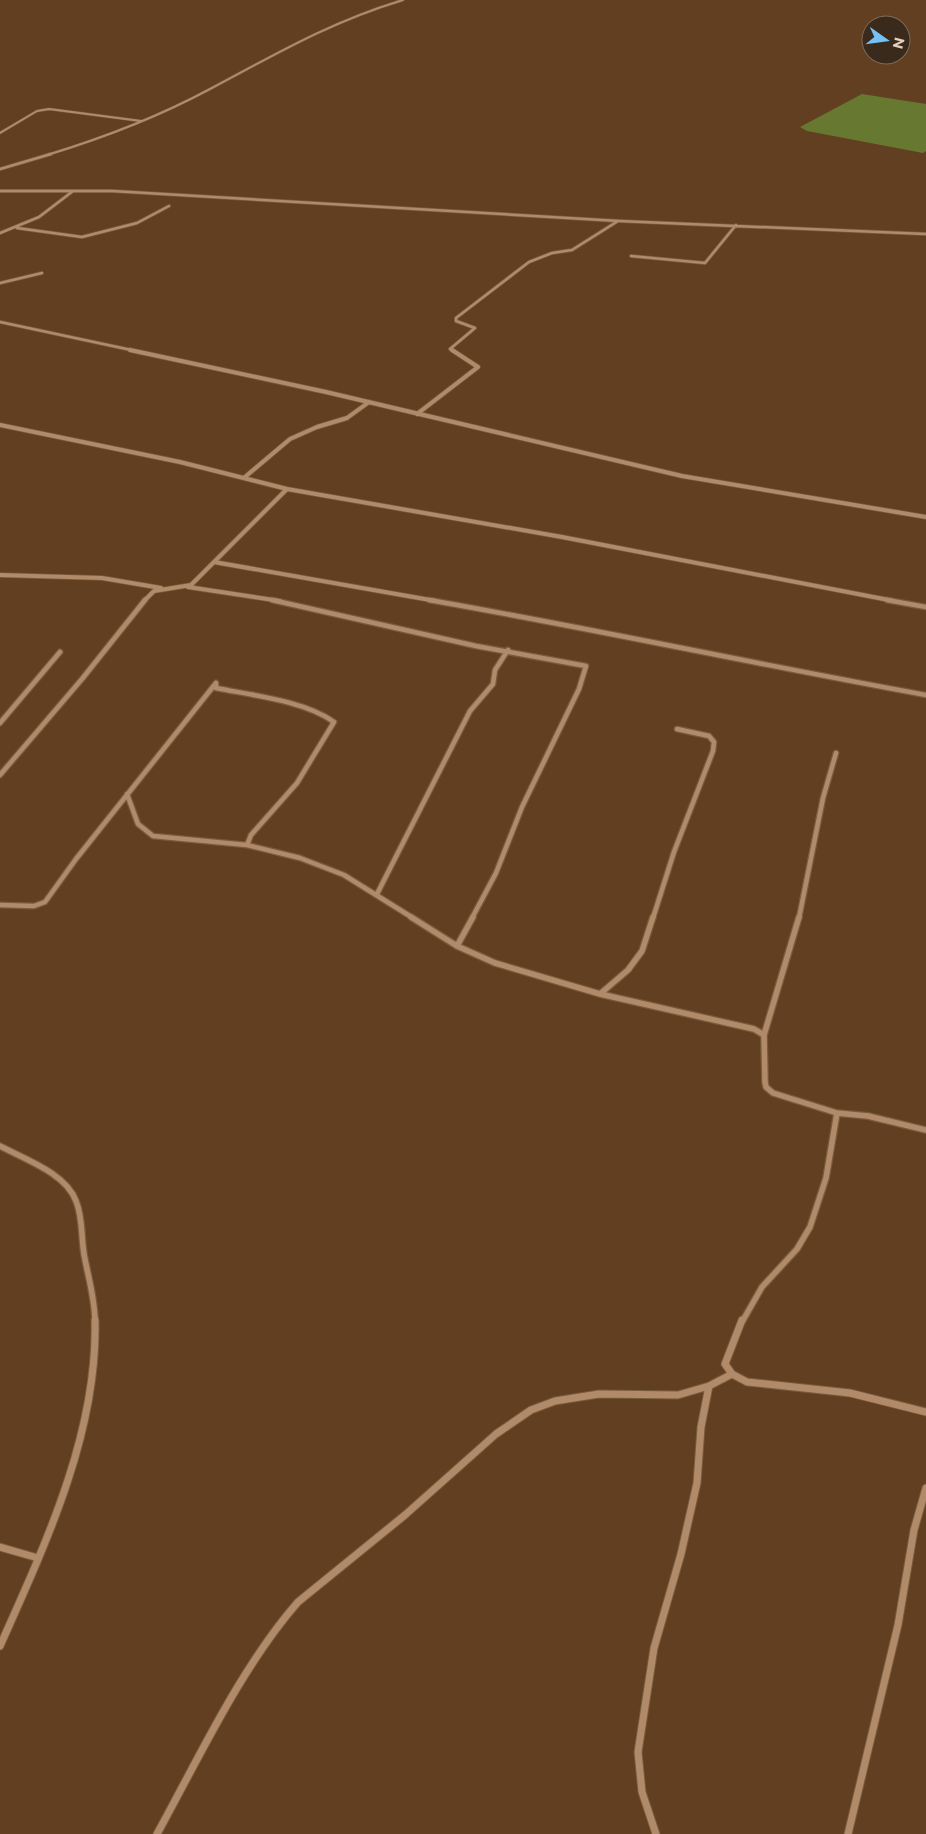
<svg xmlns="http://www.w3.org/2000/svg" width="926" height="1834" viewBox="0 0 926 1834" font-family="Montserrat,sans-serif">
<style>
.green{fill:#677830}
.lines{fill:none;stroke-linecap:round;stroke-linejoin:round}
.street-far5-casing{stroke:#785b3f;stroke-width:3}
.street-far4-casing{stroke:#785b3f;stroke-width:4}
.street-far3-casing{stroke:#785b3f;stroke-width:5.5}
.street-far2-casing{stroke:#785b3f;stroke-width:7}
.street-far1-casing{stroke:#785b3f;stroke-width:8}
.street-casing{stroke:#785b3f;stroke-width:9}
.street-far5{stroke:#b18a69;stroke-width:2}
.street-far4{stroke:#b18a69;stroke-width:2.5}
.street-far3{stroke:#b18a69;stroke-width:4}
.street-far2{stroke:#b18a69;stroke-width:4.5}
.street-far1{stroke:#b18a69;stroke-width:5.5}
.street{stroke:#b18a69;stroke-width:7}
</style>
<rect width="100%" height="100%" fill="#613f20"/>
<path class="green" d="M862 94 926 104V151L923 153 807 131 800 127Z"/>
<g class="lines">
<defs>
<path id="street-far5" d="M0 133 37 111 49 109 141 121
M47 155C103 138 158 117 210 89 276 54 330 22 403 0"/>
<path id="street-far4" d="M0 169 51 154
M0 191H112L619 221 926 234
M17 228 82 237 137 223 169 206
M0 233 39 217 73 191
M631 256 705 263 736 225
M0 283 42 273
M0 322 136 351
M454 351 450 349 475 328 456 321V318L529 262 552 253 572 250 618 221"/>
<path id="street-far3" d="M130 350 326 392 682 476 926 517
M417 414 478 367 452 350
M0 425 180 462 287 489 562 537 894 601
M245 477 290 439 317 427 347 418 369 402
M214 562 436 601
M0 575 102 578 161 588
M188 587 280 601
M144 601 154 591 191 585 287 489"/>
<path id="street-far2" d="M272 600 476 646 586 666 579 689 522 807 496 873 472 918
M429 600C595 629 760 665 926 695
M887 600 926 607
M0 723 60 652
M0 775 82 679 145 600
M127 794 138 824 153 836 247 845
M377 894 470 711 493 684 495 670 508 650
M0 905 34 906 45 902 76 859 216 683V688C251 695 305 701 334 722L297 783 251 835 247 845 300 858 344 875 413 918
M653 918 674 852 713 751 714 742 709 736 677 729
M799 918 823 798 836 753"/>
<path id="street-far1" d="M411 917 457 946 495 963 600 994 754 1029 764 1035 765 1082 766 1087 773 1093 837 1113 868 1116 926 1130
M457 946 473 917
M600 994 628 970 642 951 653 917
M764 1035 799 917
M0 1146C24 1159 66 1173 76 1201 83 1218 81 1236 84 1254 88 1277 95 1298 95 1322
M742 1322 762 1287 797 1249 810 1227 826 1178 837 1113"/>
<path id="street" d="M742 1320 725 1364 732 1374 747 1382 850 1393 926 1412
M0 1547 38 1558
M0 1646C45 1545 98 1433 95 1320
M157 1834C199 1758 241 1667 298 1602L405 1515 496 1434 531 1410 555 1401 599 1394 678 1395 709 1386 732 1374
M656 1834 642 1792 638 1752 654 1648 681 1554 697 1483 701 1427 709 1386
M848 1834 898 1625 914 1530 926 1488"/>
</defs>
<use href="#street-far5" class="street-far5-casing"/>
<use href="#street-far4" class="street-far4-casing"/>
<use href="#street-far3" class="street-far3-casing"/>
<use href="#street-far2" class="street-far2-casing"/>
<use href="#street-far1" class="street-far1-casing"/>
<use href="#street" class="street-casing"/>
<use href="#street-far5" class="street-far5"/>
<use href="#street-far4" class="street-far4"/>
<use href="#street-far3" class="street-far3"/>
<use href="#street-far2" class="street-far2"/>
<use href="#street-far1" class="street-far1"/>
<use href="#street" class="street"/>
</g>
<g transform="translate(886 40) rotate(104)"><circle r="24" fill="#3a2a1c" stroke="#7e6c5d"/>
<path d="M0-4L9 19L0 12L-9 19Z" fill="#75c0f6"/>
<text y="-8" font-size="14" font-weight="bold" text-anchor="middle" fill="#e5cfbe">N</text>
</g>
</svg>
